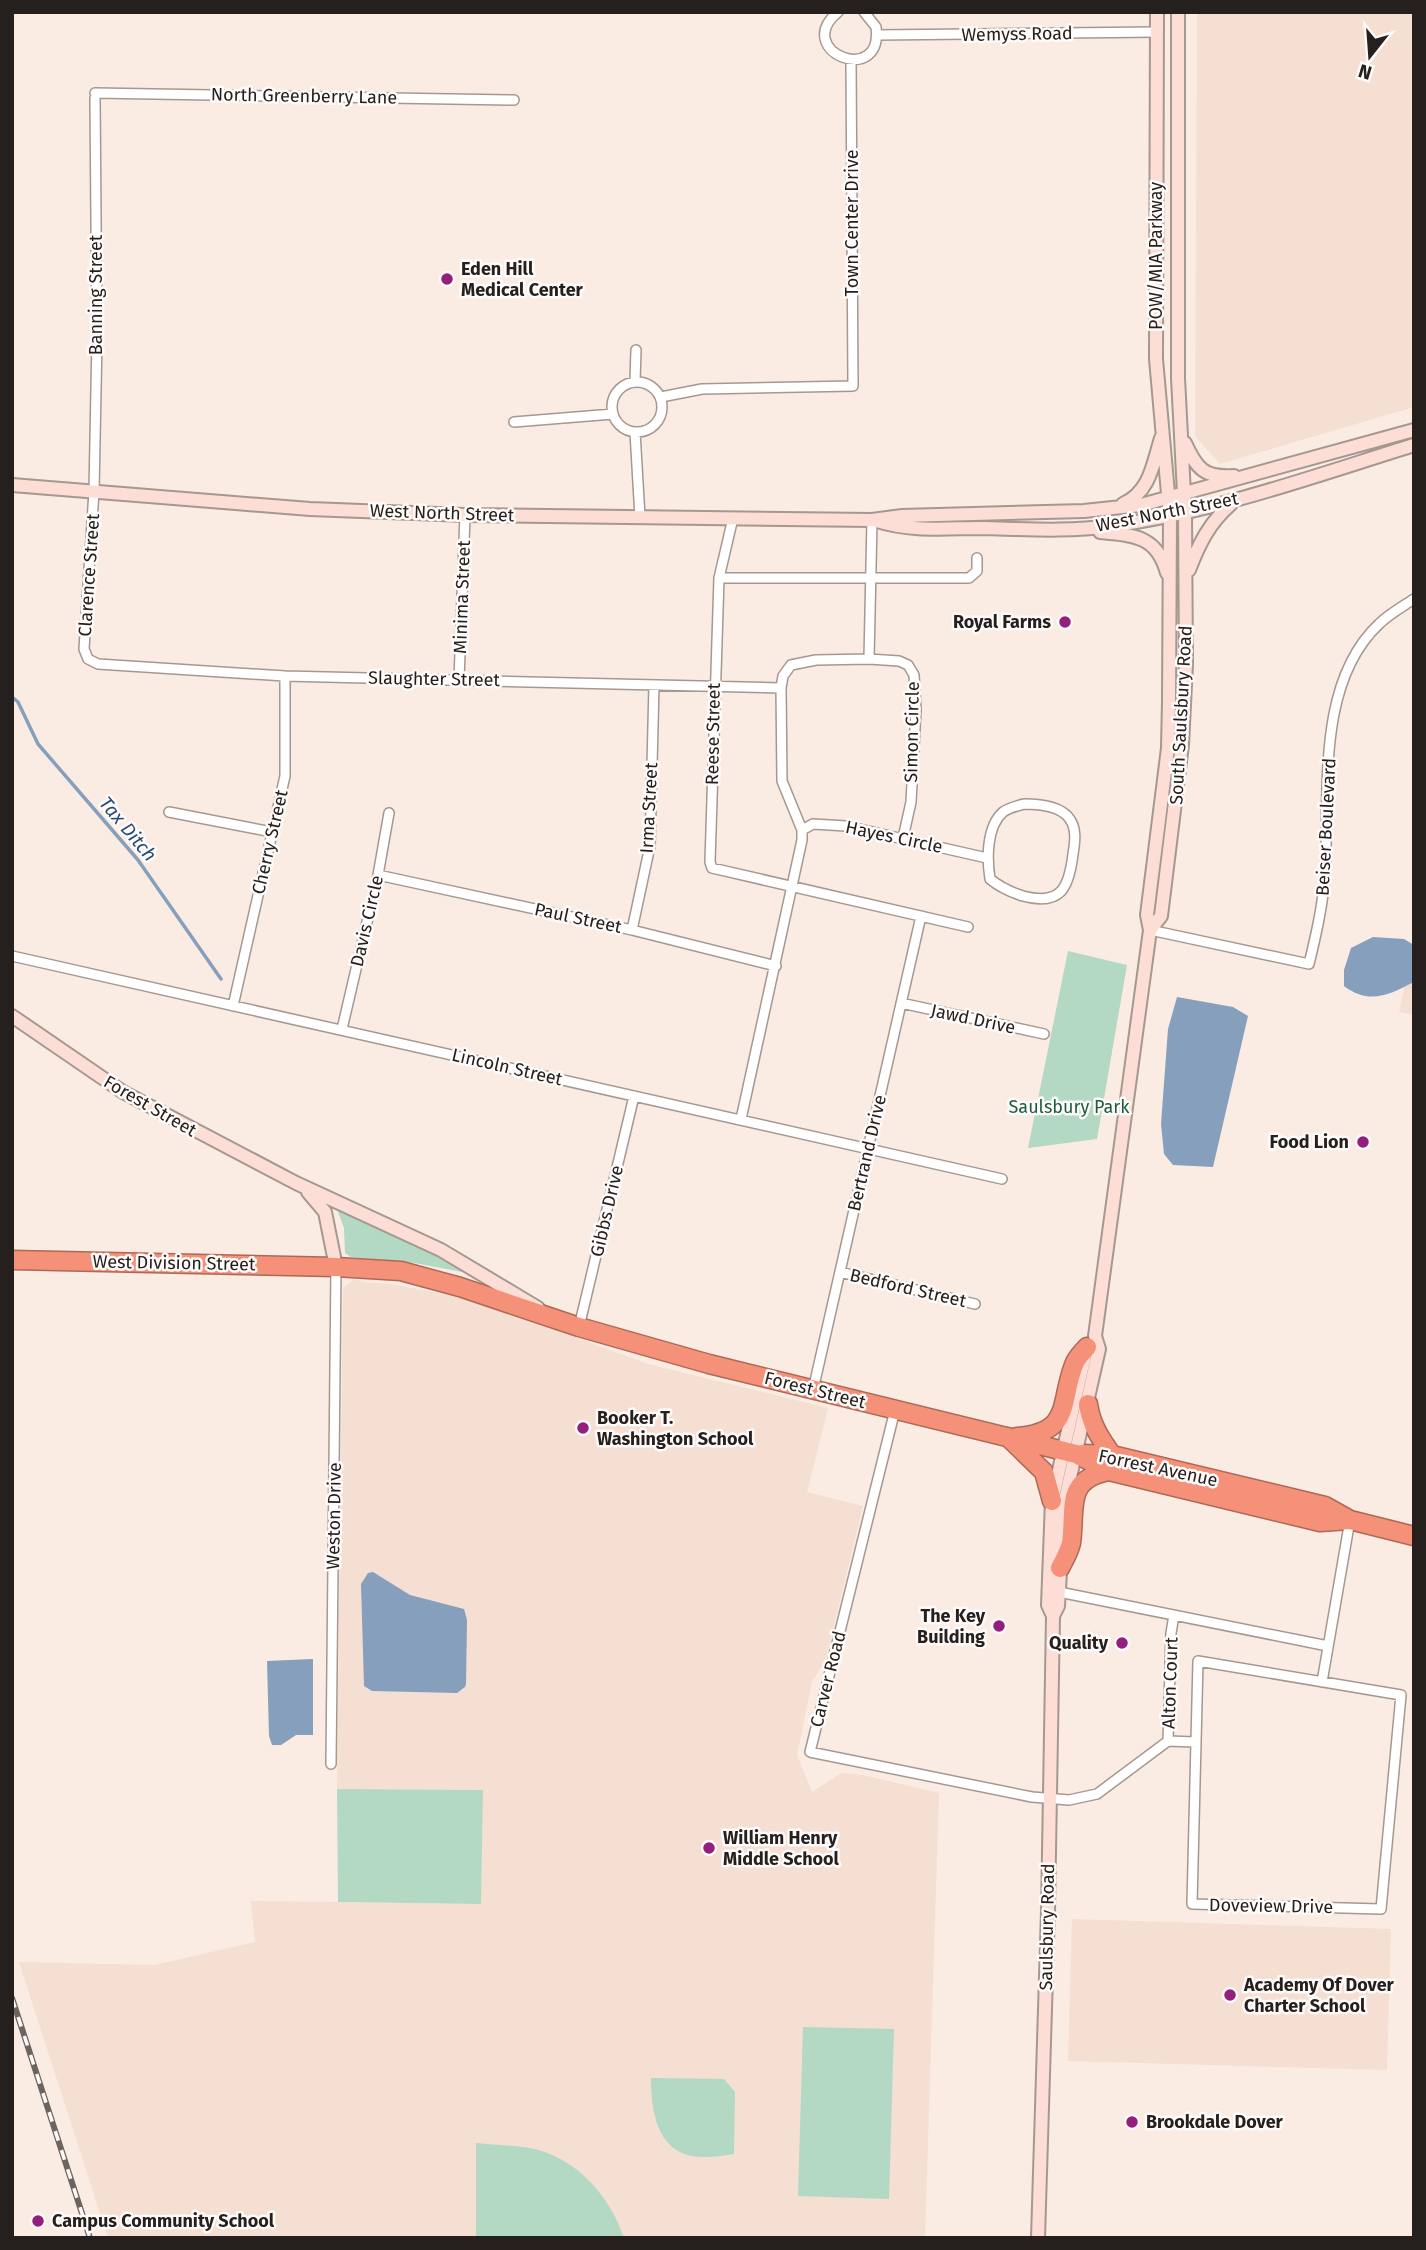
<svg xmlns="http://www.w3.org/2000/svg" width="1426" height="2250" viewBox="0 0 1426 2250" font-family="'Fira Sans',sans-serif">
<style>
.built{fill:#f4dfd2}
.green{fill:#b3d8c3}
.water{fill:#859fbc}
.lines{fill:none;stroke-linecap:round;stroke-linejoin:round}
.stream{stroke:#859fbc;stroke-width:3.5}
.street-casing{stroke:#a59890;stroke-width:12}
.secondary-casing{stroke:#a59890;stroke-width:16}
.highway-casing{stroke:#ac6958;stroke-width:21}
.street{stroke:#fff;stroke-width:9}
.secondary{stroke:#fcded6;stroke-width:12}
.highway{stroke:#f59178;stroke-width:18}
.rail-casing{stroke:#6c645f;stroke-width:6}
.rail{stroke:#fefbfa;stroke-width:3.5;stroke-dasharray:10;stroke-linecap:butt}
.poi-dot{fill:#941e7c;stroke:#fefbfa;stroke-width:2.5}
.labels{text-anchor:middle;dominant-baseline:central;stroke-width:5;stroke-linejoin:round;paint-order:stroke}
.street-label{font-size:18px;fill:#25201d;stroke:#fefbfa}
.poi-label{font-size:18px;font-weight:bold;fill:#25201d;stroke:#fefbfa;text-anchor:start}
.park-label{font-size:18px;fill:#1d5d3f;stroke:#fefbfa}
.water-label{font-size:19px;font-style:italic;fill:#234b73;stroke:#fefbfa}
</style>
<rect width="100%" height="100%" fill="#faece3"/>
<path class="built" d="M1197 12H1414V407L1220 464 1195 436Z
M1414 940V1015L1399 1012Z
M354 1279 363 1282 391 1284 449 1295 485 1304 648 1364 828 1408 807 1492 863 1506 825 1662 812 1682 797 1755 812 1792 841 1773 863 1775 939 1793 925 2238H108L19 1962 155 1965 255 1942 251 1901 481 1904 483 1790 337 1789 343 1288Z
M1072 1919 1391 1929 1387 2070 1068 2061Z"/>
<path class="green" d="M1068 951 1127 965 1097 1139 1028 1148Z
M336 1206 462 1268V1272L415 1263 351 1257 345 1253 344 1228Z
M337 1789 483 1790 481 1904 338 1902Z
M803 2027 894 2029 889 2199 798 2196Z
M651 2078 724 2079 735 2092 734 2154C725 2155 716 2157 707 2157 659 2159 651 2116 651 2078Z
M476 2143C494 2145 513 2145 530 2148 576 2157 610 2196 624 2238H476Z"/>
<path class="water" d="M1373 937 1404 939 1414 945V982C1389 995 1369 1005 1344 986V970L1351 948Z
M1177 997 1233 1007 1248 1016 1213 1167 1173 1165 1164 1154 1161 1124 1168 1029Z
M373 1572 410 1595 464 1609 467 1620 466 1684 465 1687 457 1693 372 1691 364 1686 361 1584 368 1573Z
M313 1659V1735H296L281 1745H272L269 1736 267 1661Z"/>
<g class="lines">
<path class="stream" d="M12 697 18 702 38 744 138 860 221 979"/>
<defs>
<path id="street" d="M838 12C791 51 884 88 876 27L864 12
M877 35 1157 32
M95 93 514 100
M95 98 97 339 94 491 84 649 88 659 98 664 285 676 781 688
M635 381 636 350
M612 407a25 25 0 1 1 50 0a25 25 0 1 1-50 0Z
M661 397 702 389 853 386 851 60
M514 422 613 414
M635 432 640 517
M733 518 719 578 710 862 712 868 968 927
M719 578H969L977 571V558
M869 659 872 520
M459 680 465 515
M1024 804C1038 804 1060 806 1069 818 1077 828 1075 842 1073 854 1069 888 1061 906 1023 896 1010 892 1001 888 990 879 987 860 986 827 1003 812 1008 808 1017 806 1024 804Z
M169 812 272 832
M802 830 813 824 846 826 987 858
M378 875 632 930 776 966
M632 930 650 846 654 685
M1150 930 1309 964C1316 935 1323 905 1325 874 1330 795 1315 684 1379 624 1389 614 1402 607 1414 599
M12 956 1002 1179
M901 1003 1044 1034
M233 1006 285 776V676
M342 1029 378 875 389 813
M741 1119 802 840V830L782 781 781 688 783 676 791 665 816 660 869 659 899 661 908 665 914 675 916 710 911 802 903 838
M840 1272 975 1304
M579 1327 634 1096
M813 1390 921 916
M895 1410 810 1752 1032 1797 1069 1800 1097 1794 1168 1741 1171 1633 1174 1615
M1059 1592 1328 1646
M1198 1661 1401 1695 1381 1909 1192 1904Z
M1322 1682 1350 1520
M1168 1741 1196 1742
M331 1764 336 1267"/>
<path id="secondary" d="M1185 443C1197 469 1204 478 1234 476
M12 485 310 509 465 515 872 520 902 516 1084 511 1141 505 1414 430
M1123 504C1150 492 1153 464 1161 438
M877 521C911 532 947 528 983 528 1025 529 1068 532 1110 526 1215 512 1314 476 1414 445
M1100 532C1134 535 1157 536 1167 573
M1189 570C1199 544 1209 523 1231 504
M1150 930 1161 916 1182 745 1186 664 1185 513 1178 378V12
M12 1016 123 1092 296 1183 441 1250 538 1308
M308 1192 325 1212 336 1267
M1053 1616 1058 1606 1064 1504 1099 1349 1095 1336 1150 930 1147 915 1168 748 1169 702 1170 516 1156 359 1157 12
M1038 2238 1048 1911 1053 1616 1048 1605 1052 1501 1086 1351"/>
<path id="highway" d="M12 1260 336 1267 401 1271 460 1287 579 1327 709 1364 1076 1454 1109 1471 1320 1522 1350 1520
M1088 1404C1091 1425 1100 1438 1112 1455
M1008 1437 1044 1472 1052 1501
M1017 1437C1073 1432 1059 1403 1074 1365 1076 1358 1083 1352 1087 1347
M1083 1454 1112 1455 1325 1506 1350 1520 1414 1536
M1060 1568C1064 1560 1069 1552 1071 1543 1076 1507 1064 1480 1109 1471"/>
</defs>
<use href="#street" class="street-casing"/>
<use href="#secondary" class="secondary-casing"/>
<use href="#highway" class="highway-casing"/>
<use href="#street" class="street"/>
<use href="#secondary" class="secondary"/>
<use href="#highway" class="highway"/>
<defs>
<path id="rail" d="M12 1998 90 2238"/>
</defs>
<use href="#rail" class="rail-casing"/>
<use href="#rail" class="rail"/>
</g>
<g class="poi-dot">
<circle cx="447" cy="279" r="7"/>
<circle cx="1065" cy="622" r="7"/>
<circle cx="1363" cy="1142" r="7"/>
<circle cx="583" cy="1428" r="7"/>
<circle cx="999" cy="1626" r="7"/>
<circle cx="1122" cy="1643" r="7"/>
<circle cx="709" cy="1848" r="7"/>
<circle cx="1230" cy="1995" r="7"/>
<circle cx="1132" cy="2122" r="7"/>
<circle cx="38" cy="2221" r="7"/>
</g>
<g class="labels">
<g class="street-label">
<text transform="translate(1017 34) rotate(-1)">Wemyss Road</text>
<text transform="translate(304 96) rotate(1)">North Greenberry Lane</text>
<text transform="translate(852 223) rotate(-90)">Town Center Drive</text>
<text transform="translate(1156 256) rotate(-90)">POW/MIA Parkway</text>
<text transform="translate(96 295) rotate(-90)">Banning Street</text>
<text transform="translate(1167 512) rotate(-11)">West North Street</text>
<text transform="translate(442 513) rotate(2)">West North Street</text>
<text transform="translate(89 575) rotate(-86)">Clarence Street</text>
<text transform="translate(462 597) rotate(-88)">Minima Street</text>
<text transform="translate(434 679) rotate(1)">Slaughter Street</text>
<text transform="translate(1181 715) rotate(-87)">South Saulsbury Road</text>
<text transform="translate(912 732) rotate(-89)">Simon Circle</text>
<text transform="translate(713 734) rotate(-89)">Reese Street</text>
<text transform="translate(649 808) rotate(-87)">Irma Street</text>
<text transform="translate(1326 827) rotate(-87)">Beiser Boulevard</text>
<text transform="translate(894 837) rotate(12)">Hayes Circle</text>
<text transform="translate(270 842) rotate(-77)">Cherry Street</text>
<text transform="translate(578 918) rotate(12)">Paul Street</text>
<text transform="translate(367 921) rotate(-77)">Davis Circle</text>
<text transform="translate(973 1019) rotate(12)">Jawd Drive</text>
<text transform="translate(507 1067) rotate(13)">Lincoln Street</text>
<text transform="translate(150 1106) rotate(30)">Forest Street</text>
<text transform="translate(867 1153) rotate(-77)">Bertrand Drive</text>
<text transform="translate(607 1211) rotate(-77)">Gibbs Drive</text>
<text transform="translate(174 1263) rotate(1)">West Division Street</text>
<text transform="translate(908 1288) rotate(13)">Bedford Street</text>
<text transform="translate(815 1390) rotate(14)">Forest Street</text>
<text transform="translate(1158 1468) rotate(12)">Forrest Avenue</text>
<text transform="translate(334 1516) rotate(-89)">Weston Drive</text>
<text transform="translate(828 1679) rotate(-76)">Carver Road</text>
<text transform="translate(1170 1683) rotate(-88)">Alton Court</text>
<text transform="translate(1271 1906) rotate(1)">Doveview Drive</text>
<text transform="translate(1047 1927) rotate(-89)">Saulsbury Road</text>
</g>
<g class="poi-label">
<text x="461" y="269">Eden Hill<tspan x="461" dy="21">Medical Center</tspan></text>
<text x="1051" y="622" text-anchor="end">Royal Farms</text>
<text x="1349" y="1142" text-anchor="end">Food Lion</text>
<text x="597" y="1418">Booker T.<tspan x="597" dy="21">Washington School</tspan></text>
<text x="985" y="1616" text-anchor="end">The Key<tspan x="985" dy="21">Building</tspan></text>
<text x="1108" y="1643" text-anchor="end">Quality</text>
<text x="723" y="1838">William Henry<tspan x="723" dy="21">Middle School</tspan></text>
<text x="1244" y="1985">Academy Of Dover<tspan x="1244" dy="21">Charter School</tspan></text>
<text x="1146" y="2122">Brookdale Dover</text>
<text x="52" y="2221">Campus Community School</text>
</g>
<g class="park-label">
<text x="1069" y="1107">Saulsbury Park</text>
</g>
<g class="water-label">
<text transform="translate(128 829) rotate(50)">Tax Ditch</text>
</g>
</g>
<rect width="1426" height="2250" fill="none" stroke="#25201d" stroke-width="28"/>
<g transform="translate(1370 56) rotate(197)" stroke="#fefbfa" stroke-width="5" paint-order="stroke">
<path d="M0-5L12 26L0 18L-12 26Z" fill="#25201d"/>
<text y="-10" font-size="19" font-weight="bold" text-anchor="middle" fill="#25201d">N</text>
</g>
</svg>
